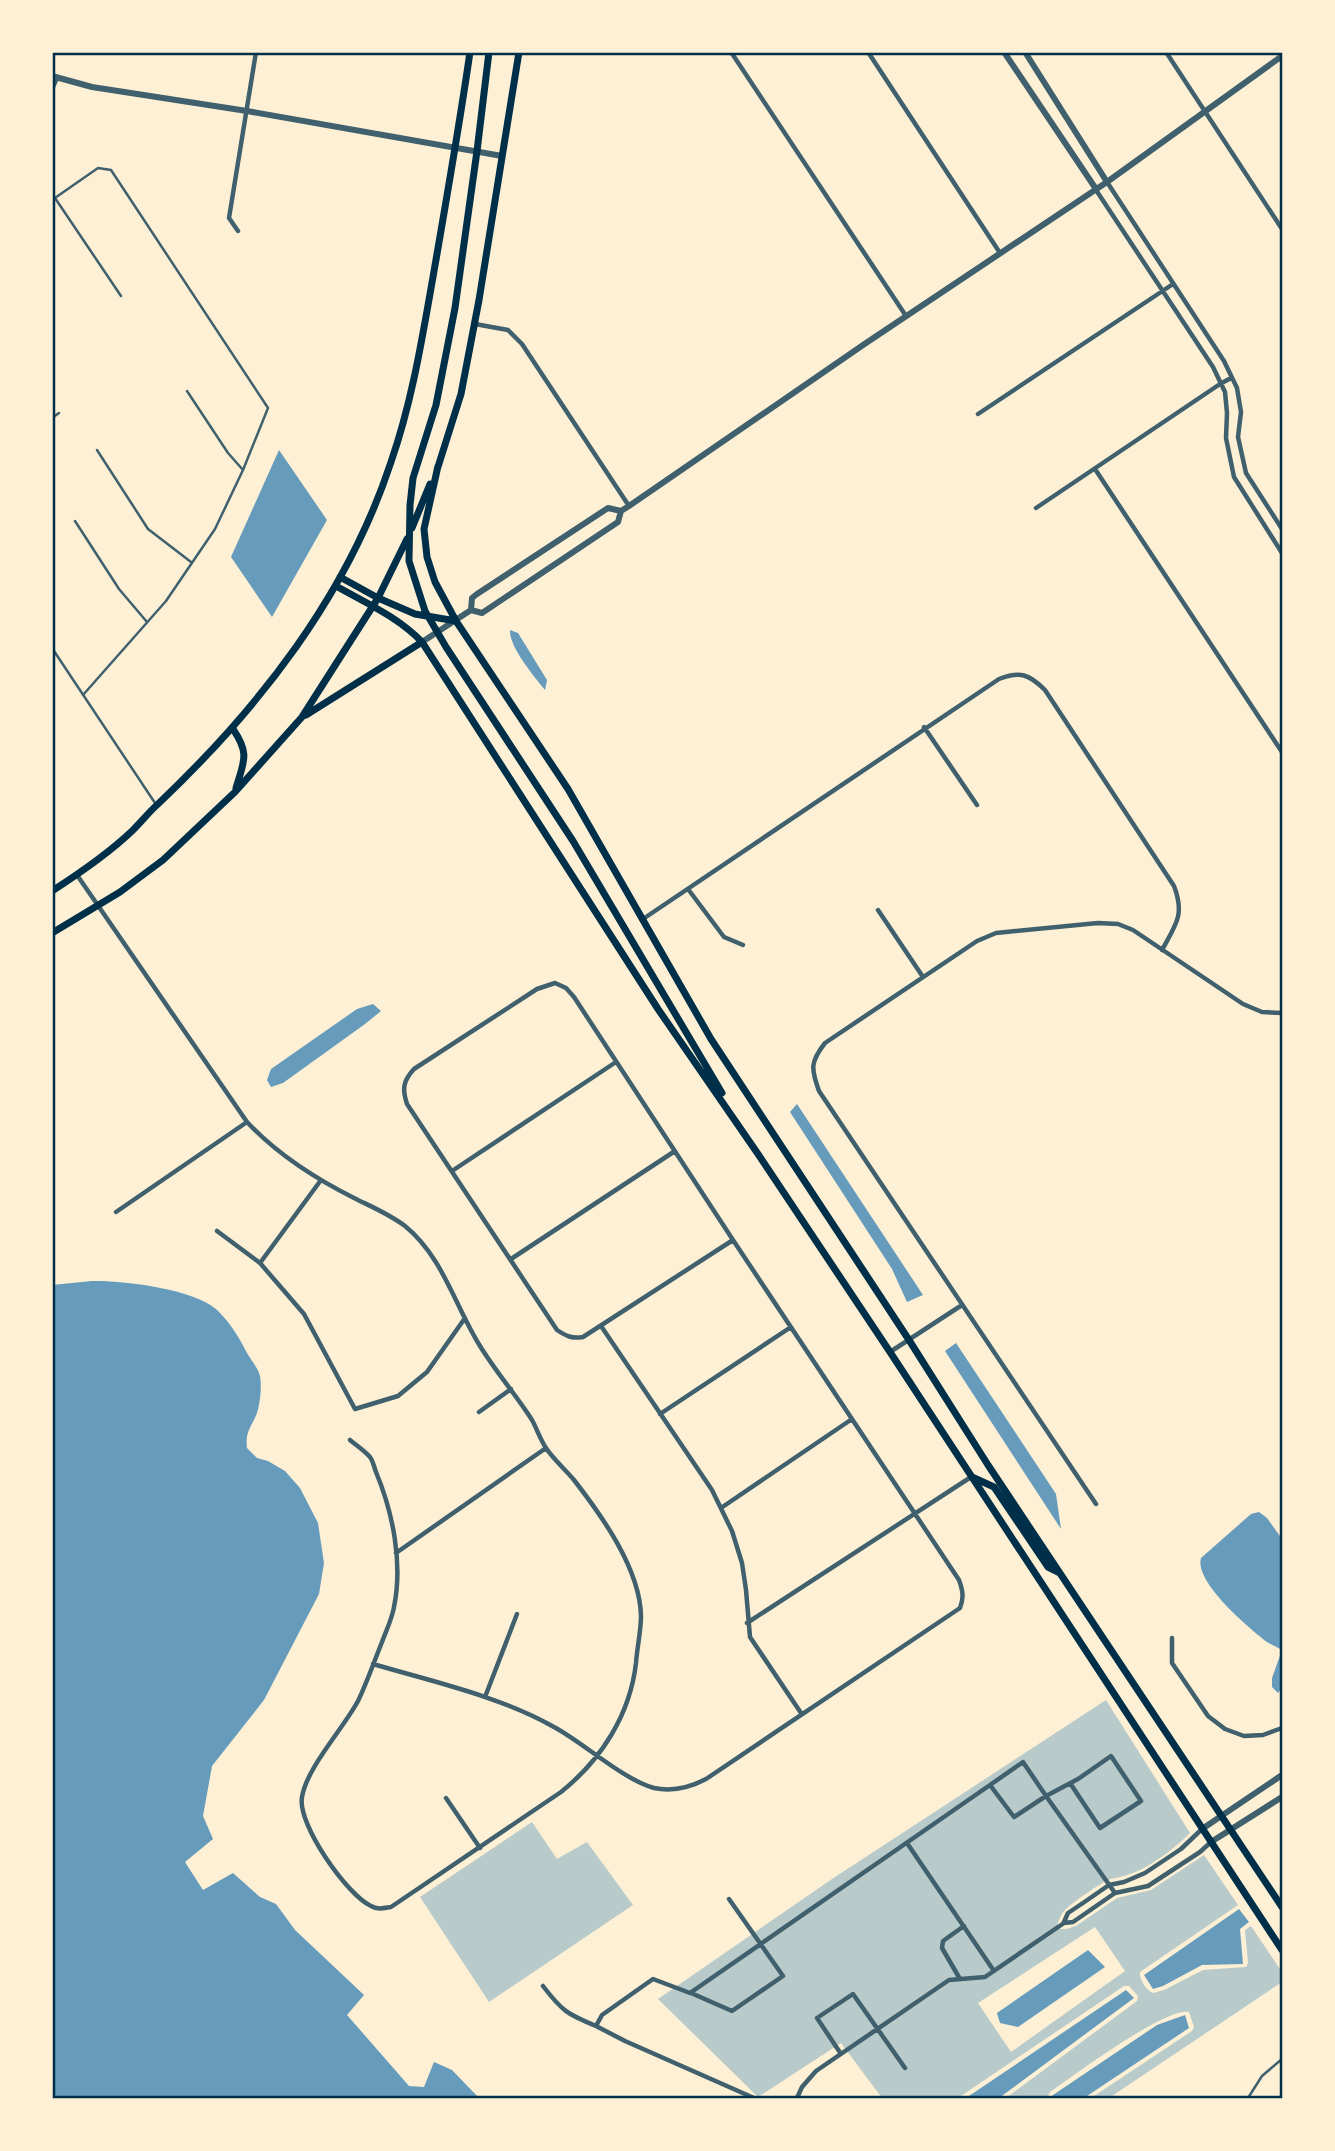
<svg xmlns="http://www.w3.org/2000/svg" width="1335" height="2151" viewBox="0 0 1335 2151" font-family="Signika,sans-serif">
<style>
.green{fill:#b9caca;fill-rule:evenodd}
.water{fill:#669bbc}
.lines{fill:none;stroke-linecap:round;stroke-linejoin:round}
.service{stroke:#3f606c;stroke-width:2.5}
.minor{stroke:#3f606c;stroke-width:4.5}
.tertiary{stroke:#3f606c;stroke-width:6}
.primary{stroke:#003049;stroke-width:7}
.neatline{fill:none;stroke:#003049;stroke-width:2.5}
</style>
<rect width="100%" height="100%" fill="#fdf0d5"/>
<path class="green" d="M1106 1700 1190 1833C1176 1847 1159 1860 1142 1869 1132 1874 1121 1877 1111 1879 1103 1881 1075 1901 1067 1908 1061 1913 1059 1920 1057 1926L1059 1929H1066L1076 1926 1117 1898 1151 1890 1204 1855 1238 1905 1140 1972C1139 1979 1146 1990 1153 1993L1164 1990 1203 1970 1246 1967 1248 1963 1245 1930 1251 1926 1282 1972V1982L1109 2098H1091L1192 2031 1194 2027 1189 2012C1167 2006 1073 2076 1050 2092L1047 2098H1006L1137 2001 1138 1996 1129 1986H1124L958 2098H882L841 2043 758 2097 658 1999 832 1879ZM1095 1927 1125 1971 1011 2052 978 2003Z
M532 1822 557 1859 587 1842 633 1905 489 2002 420 1897Z"/>
<path class="water" d="M279 450 327 520 272 617 231 557Z
M510 630 518 633 547 680 545 690C534 676 509 647 510 630Z
M373 1004 381 1011 365 1024 283 1083 271 1087 267 1080 271 1069 357 1009Z
M797 1104 923 1295 907 1302 892 1269 790 1112Z
M92 1281C121 1280 194 1289 216 1309 229 1321 239 1337 247 1353 251 1360 258 1368 260 1376 262 1387 260 1403 257 1413 251 1428 245 1431 247 1448L257 1458 268 1461 285 1471 300 1488 318 1523 324 1563 319 1594 264 1700 212 1766 203 1816 213 1839 185 1862 203 1890 233 1873 260 1897 276 1904 295 1930 364 1995 347 2015 409 2086 424 2087 434 2062 452 2070 479 2098H53L52 1285Z
M956 1343 1056 1494 1061 1529 945 1351Z
M1259 1512 1267 1518 1282 1539V1688L1278 1693 1272 1687V1678L1282 1650C1277 1647 1272 1645 1267 1642 1249 1628 1194 1582 1201 1558L1251 1514Z
M1239 1909 1249 1922 1240 1929 1243 1964 1202 1965 1163 1986 1153 1989 1144 1975Z
M1088 1950 1105 1967 1018 2027 1000 2023 997 2013Z
M1126 1990 1134 1998 999 2098H966Z
M1185 2015 1189 2028 1084 2098H1051L1053 2095 1157 2025Z"/>
<g class="lines">
<path class="service" d="M55 198 121 296
M52 200 98 168 111 170 268 408 243 470 215 529 166 601 83 695
M187 391 228 453 243 470
M52 418 59 413
M97 450 148 529 191 562
M75 521 119 589 147 622
M52 648 155 803
M1248 2098 1262 2076 1282 2059"/>
<path class="minor" d="M731 52 906 316
M868 52 1000 253
M1166 52 1282 229
M52 89 57 78
M1107 182 1224 361 1237 388 1241 412 1238 437 1246 473 1282 529
M1096 190 1213 367 1225 392 1227 413 1226 438 1234 477 1282 553
M238 231 229 218 256 52
M475 324 508 330 522 344 629 506
M978 414 1173 284
M1095 469 1282 752
M1036 508 1220 384 1231 378
M924 727 977 805
M77 875 247 1122C276 1153 316 1179 354 1198 372 1207 389 1214 405 1226 443 1257 455 1306 480 1346 496 1372 516 1395 532 1420 537 1429 540 1439 546 1448 554 1460 565 1469 574 1480 602 1516 640 1569 641 1616 641 1631 637 1648 636 1663 630 1715 601 1760 561 1792L391 1907C384 1908 378 1910 371 1906 347 1895 297 1824 302 1797 307 1767 343 1729 358 1701 367 1682 374 1662 382 1642 386 1631 392 1619 394 1607 403 1563 393 1513 376 1472 374 1467 373 1461 370 1457 365 1451 356 1445 350 1440
M688 889 724 937 743 945
M878 910 923 977
M643 919 999 679C1020 671 1029 674 1045 690L1174 886C1185 915 1176 924 1162 950
M452 1171 616 1062
M116 1212 247 1122
M217 1231 260 1263 304 1314 355 1409 398 1396 427 1372 465 1318
M511 1259 675 1151
M260 1263 321 1180
M601 1326 712 1490 732 1531 742 1563 746 1590 750 1637 801 1713
M890 1352 962 1305
M479 1412 511 1389
M660 1414 791 1327
M1096 1504 819 1091C811 1069 810 1062 825 1043L977 941 996 933 1098 923 1118 924 1133 930 1243 1004 1262 1012 1282 1013
M721 1508 852 1419
M396 1553 546 1448
M747 1623 971 1477
M1172 1638V1663L1208 1716 1225 1729 1244 1736 1263 1735 1282 1728
M373 1664C434 1682 499 1696 554 1727 584 1743 622 1779 654 1788 673 1792 689 1788 706 1779L960 1608C964 1598 963 1591 959 1580L733 1240 574 997 566 988 555 983 537 989 414 1069C403 1081 402 1089 407 1104L557 1330C566 1336 572 1339 583 1337L733 1240
M485 1697 517 1614
M990 1785 1023 1762 1046 1796 1078 1779 1111 1756 1141 1801 1100 1828 1070 1783
M446 1798 480 1848
M907 1843 994 1971
M1064 1922 1068 1913 1083 1903 1109 1885 1124 1882 1145 1873 1181 1849 1202 1829
M960 1979 942 1948 943 1941 964 1926
M543 1986C562 2011 567 2014 596 2026
M691 1993 732 2011 783 1976 729 1899
M841 2054 817 2018 853 1994 905 2068
M754 2098 625 2041 596 2026 602 2015 653 1979 690 1993 990 1785 1014 1817 1046 1796 1115 1893
M797 2098 802 2087 816 2071 949 1980 985 1977 1064 1923 1073 1922 1115 1893 1148 1886 1200 1852 1211 1842"/>
<path class="tertiary" d="M1004 52 1096 189
M1025 52 1107 182
M52 76 92 87 247 111 502 156
M471 610 472 598 477 594 608 508 621 511 629 506 866 343 1107 182 1282 56
M471 610 482 613 618 522 621 511
M422 642 471 610
M1202 1829 1282 1775
M1211 1842 1282 1797"/>
<path class="primary" d="M489 52 477 151 455 308 436 405 413 478 410 505 409 561 425 611 446 647 573 841 722 1093
M438 466 424 529 427 557 435 582 456 621 568 789 711 1039 909 1340 988 1465 1282 1907
M437 470 461 394 479 300 519 52
M412 528 430 484
M340 577 378 598 415 614 456 621
M336 586C366 603 398 617 422 642L658 1009 758 1154 890 1352 1282 1950
M306 715 422 642
M233 729C250 754 244 761 236 788
M52 891C80 873 109 853 132 831 141 822 149 812 158 804 259 708 347 596 391 462 412 402 422 339 433 277 446 202 459 128 470 52
M52 933 120 892 163 860 235 792 302 717 378 598 407 539
M972 1477 994 1487 1048 1567 1058 1572"/>
</g>
<rect width="1335" height="2151" fill="none" stroke="#fdf0d5" stroke-width="108"/>
<rect x="54" y="54" width="1227" height="2043" class="neatline"/>
</svg>
